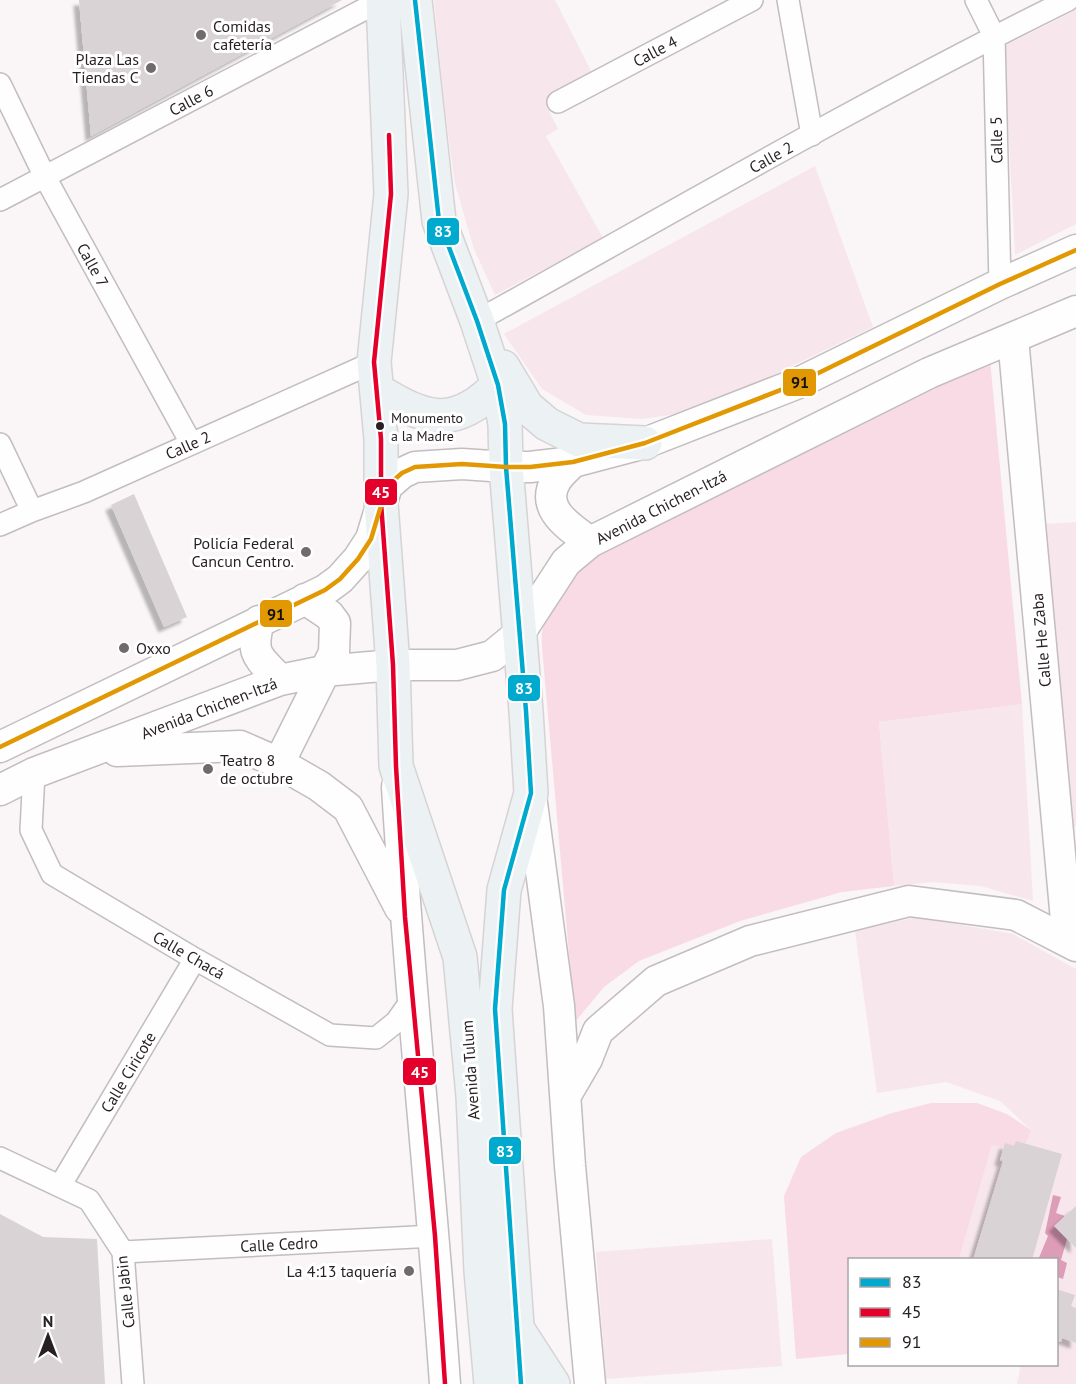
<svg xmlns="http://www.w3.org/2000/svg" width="1076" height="1384" viewBox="0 0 1076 1384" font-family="'PT Sans',sans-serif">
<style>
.built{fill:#f7e7ec}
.green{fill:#f9dbe6}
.water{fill:#dd9cb7}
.building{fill:#d9d3d5;filter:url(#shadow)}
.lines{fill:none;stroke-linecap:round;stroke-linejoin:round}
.street-casing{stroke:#c3bdbf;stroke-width:24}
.secondary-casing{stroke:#c3bdbf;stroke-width:33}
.primary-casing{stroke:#d6d3d4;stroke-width:36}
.street{stroke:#fefefe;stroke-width:21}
.secondary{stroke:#fefefe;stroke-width:30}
.primary{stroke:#ecf1f4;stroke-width:33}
.bus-1-casing{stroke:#fff;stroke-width:9}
.bus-2-casing{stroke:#fff;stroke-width:9}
.bus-3-casing{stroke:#fff;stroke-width:9}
.bus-1{stroke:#00a9ce;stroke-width:4.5}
.bus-2{stroke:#e4002b;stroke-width:4.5}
.bus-3{stroke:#e29803;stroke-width:4.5}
.poi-dot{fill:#716a6d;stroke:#fff;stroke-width:2}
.bus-dot{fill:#271f22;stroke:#fff;stroke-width:2}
.labels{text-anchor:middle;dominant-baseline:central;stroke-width:6;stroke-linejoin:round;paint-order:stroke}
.bus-label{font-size:14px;fill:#271f22;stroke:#fff;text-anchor:start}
.poi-label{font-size:16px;fill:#271f22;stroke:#fff;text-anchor:start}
.street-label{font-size:16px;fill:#271f22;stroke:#fff}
.line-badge{stroke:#fff;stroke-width:2}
.badge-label{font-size:16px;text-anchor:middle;font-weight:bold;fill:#fff}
.pale-badge-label{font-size:16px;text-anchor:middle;font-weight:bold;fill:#111}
</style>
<defs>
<filter id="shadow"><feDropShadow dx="-5.5" dy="5.5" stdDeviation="1.5" flood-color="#0004"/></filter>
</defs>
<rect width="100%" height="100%" fill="#faf5f7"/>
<path class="built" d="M434 0H555L592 73 562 87 565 96 546 105 558 129 546 136 603 238 495 295 474 249 455 184 444 104Z
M1076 10V224L1015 255 1004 46Z
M815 166 873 327 699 411 642 419 586 415 542 389 504 334Z
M1076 522V827H1064L1045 524Z
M1022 704 1033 901 981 886 933 882 894 886 879 722Z
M917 917 1013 934 1076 969V1384H1017L1021 1365 1056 1364V1260L959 1259 992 1145 1031 1130 1000 1101 946 1082 877 1093 855 931Z
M772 1239 782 1366 606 1379 596 1252Z"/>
<path class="green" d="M990 359 1022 704 879 722 894 886 842 892 740 921 639 961 604 987 575 1022 542 647C542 641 541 634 543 628 548 594 581 569 607 549Z
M931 1103H977L1007 1114 1031 1130 1023 1150 992 1145 959 1259 850 1260 849 1354 796 1359 784 1196 801 1157 836 1133 892 1113Z"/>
<path class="water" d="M1053 1195 1061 1197 1056 1213 1065 1216 1055 1226 1067 1239 1061 1260 1067 1263 1063 1279 1057 1277 1056 1260H1038L1048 1236 1045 1233Z"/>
<path class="building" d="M79 0H342L91 136Z
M134 494 187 617 164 627 111 505Z
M1016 1141 1062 1154 1032 1260H973L1003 1161 1000 1160 1005 1143 1014 1146Z
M1076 1206V1248L1054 1226Z
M0 1214 43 1237 97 1239 105 1384H0Z
M1056 1289 1075 1295 1071 1306 1076 1308V1343L1062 1338 1061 1342 1056 1341Z"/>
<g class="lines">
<defs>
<path id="street" d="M788 0 812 135
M976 0 994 36 1000 284
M0 84 45 177 191 443
M558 102 752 0
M0 200 382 0
M477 321C673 212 867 99 1068 0
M0 444 32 511
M0 525 32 511 84 492 374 362
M34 773 31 830 52 874 195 959 330 1035 376 1038 396 1022 413 998
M0 1158 89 1200 123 1252 133 1384
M60 1186 195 959
M123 1252 435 1236"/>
<path id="secondary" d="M1013 338 1068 942
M573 462C568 467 561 473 557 479 538 509 570 527 590 542
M259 621C250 656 258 656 280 680
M0 747 325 590 340 579 358 559 371 539 387 486 402 473 415 467 462 464 506 467H530L573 462 645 443 796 384 1000 284 1076 250
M117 751 240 746 279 763 319 786 348 808 400 908
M279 763 334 653 335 623 329 615 305 599
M397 787C409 987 431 1185 445 1384
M0 790 34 773 280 680 324 671 393 665H457L492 656 519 634 566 562 590 542 929 373 1076 311
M531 796 559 1006 570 1166 590 1384
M566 1095 587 1059 598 1031 656 981 750 941 909 901 1016 915 1076 946"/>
<path id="primary" d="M383 0 391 194 374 362 381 439V503L393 665 396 766 460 957 473 1096 481 1271 491 1384
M415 0 439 221 477 321 498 385 505 424 506 467 526 711 531 793 504 890 495 1009 521 1384
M503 367 527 407 547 424 579 440 645 443
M377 390C425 420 455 430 498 385
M518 1330 553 1384"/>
</defs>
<use href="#street" class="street-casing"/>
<use href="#secondary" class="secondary-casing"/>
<use href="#primary" class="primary-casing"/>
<use href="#street" class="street"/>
<use href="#secondary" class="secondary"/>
<use href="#primary" class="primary"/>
<defs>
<path id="bus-1" d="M415 0 439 221 477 321 498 385 505 424 506 467 526 711 531 793 504 890 495 1009 521 1384"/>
<path id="bus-2" d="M389 135 391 194 374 362 381 439V503L393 665 396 766 405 917 435 1236 445 1384"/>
<path id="bus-3" d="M0 747 325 590 340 579 358 559 371 539 387 486 402 473 415 467 462 464 506 467H530L573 462 645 443 796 384 1000 284 1076 250"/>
</defs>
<use href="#bus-1" class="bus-1-casing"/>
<use href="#bus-2" class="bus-2-casing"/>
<use href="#bus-3" class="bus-3-casing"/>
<use href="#bus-1" class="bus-1"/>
<use href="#bus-2" class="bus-2"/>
<use href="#bus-3" class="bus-3"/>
</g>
<g class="poi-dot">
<circle cx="201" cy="35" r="6"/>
<circle cx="151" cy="68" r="6"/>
<circle cx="306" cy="552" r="6"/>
<circle cx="124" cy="648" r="6"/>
<circle cx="208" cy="769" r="6"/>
<circle cx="409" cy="1271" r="6"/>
</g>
<circle class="bus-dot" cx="380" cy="426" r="5"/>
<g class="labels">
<g class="bus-label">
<text x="391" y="418">Monumento<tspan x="391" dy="18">a la Madre</tspan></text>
</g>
<g class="poi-label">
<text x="213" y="26">Comidas<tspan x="213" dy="18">cafetería</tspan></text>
<text x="139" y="59" text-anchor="end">Plaza Las<tspan x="139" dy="18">Tiendas C</tspan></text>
<text x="294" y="543" text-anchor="end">Policía Federal<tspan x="294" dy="18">Cancun Centro.</tspan></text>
<text x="136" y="648">Oxxo</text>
<text x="220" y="760">Teatro 8<tspan x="220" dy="18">de octubre</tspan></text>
<text x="397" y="1271" text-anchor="end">La 4:13 taquería</text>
</g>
<g class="street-label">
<text transform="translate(655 51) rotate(-28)">Calle 4</text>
<text transform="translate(191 100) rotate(-28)">Calle 6</text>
<text transform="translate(996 140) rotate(-91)">Calle 5</text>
<text transform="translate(771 157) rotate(-29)">Calle 2</text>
<text transform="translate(93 265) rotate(61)">Calle 7</text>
<text transform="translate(188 445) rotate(-24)">Calle 2</text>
<text transform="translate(661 507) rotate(-27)">Avenida Chichen-Itzá</text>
<text transform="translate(1041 640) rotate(-95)">Calle He Zaba</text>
<text transform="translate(209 708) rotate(-21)">Avenida Chichen-Itzá</text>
<text transform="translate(189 955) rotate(30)">Calle Chacá</text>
<text transform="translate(470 1070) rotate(-94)">Avenida Tulum</text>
<text transform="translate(128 1072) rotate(-59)">Calle Ciricote</text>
<text transform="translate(279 1244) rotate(-3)">Calle Cedro</text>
<text transform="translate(125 1292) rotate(-96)">Calle Jabin</text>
</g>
</g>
<g class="line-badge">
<rect x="426" y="217" width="34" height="29" rx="6" fill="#00a9ce"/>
<rect x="782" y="368" width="35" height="29" rx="6" fill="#e29803"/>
<rect x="364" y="478" width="34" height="28" rx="6" fill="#e4002b"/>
<rect x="259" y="599" width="34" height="29" rx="6" fill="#e29803"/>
<rect x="507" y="674" width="34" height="28" rx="6" fill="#00a9ce"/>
<rect x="402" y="1057" width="35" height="29" rx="6" fill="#e4002b"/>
<rect x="488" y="1136" width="34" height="29" rx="6" fill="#00a9ce"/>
</g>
<g class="badge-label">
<text x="443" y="237">83</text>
<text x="381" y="498">45</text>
<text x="524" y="694">83</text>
<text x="420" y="1078">45</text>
<text x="505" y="1157">83</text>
</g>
<g class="pale-badge-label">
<text x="800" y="388">91</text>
<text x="276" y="620">91</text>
</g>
<rect x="848" y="1258" width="210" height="108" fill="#ffffff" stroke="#a9a5a7" stroke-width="1.5"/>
<rect x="860" y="1278" width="30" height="9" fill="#00a9ce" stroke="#a9a5a7" stroke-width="1.5"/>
<text x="902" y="1288" font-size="18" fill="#271f22">83</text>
<rect x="860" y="1308" width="30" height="9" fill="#e4002b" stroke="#a9a5a7" stroke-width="1.5"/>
<text x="902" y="1318" font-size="18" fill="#271f22">45</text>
<rect x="860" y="1338" width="30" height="9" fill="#e29803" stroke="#a9a5a7" stroke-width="1.5"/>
<text x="902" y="1348" font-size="18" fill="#271f22">91</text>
<g transform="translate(48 1336)" stroke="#ffffff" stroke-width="4.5" paint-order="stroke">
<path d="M0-4.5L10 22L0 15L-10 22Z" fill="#271f22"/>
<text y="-9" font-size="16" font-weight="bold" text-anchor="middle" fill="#271f22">N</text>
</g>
</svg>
